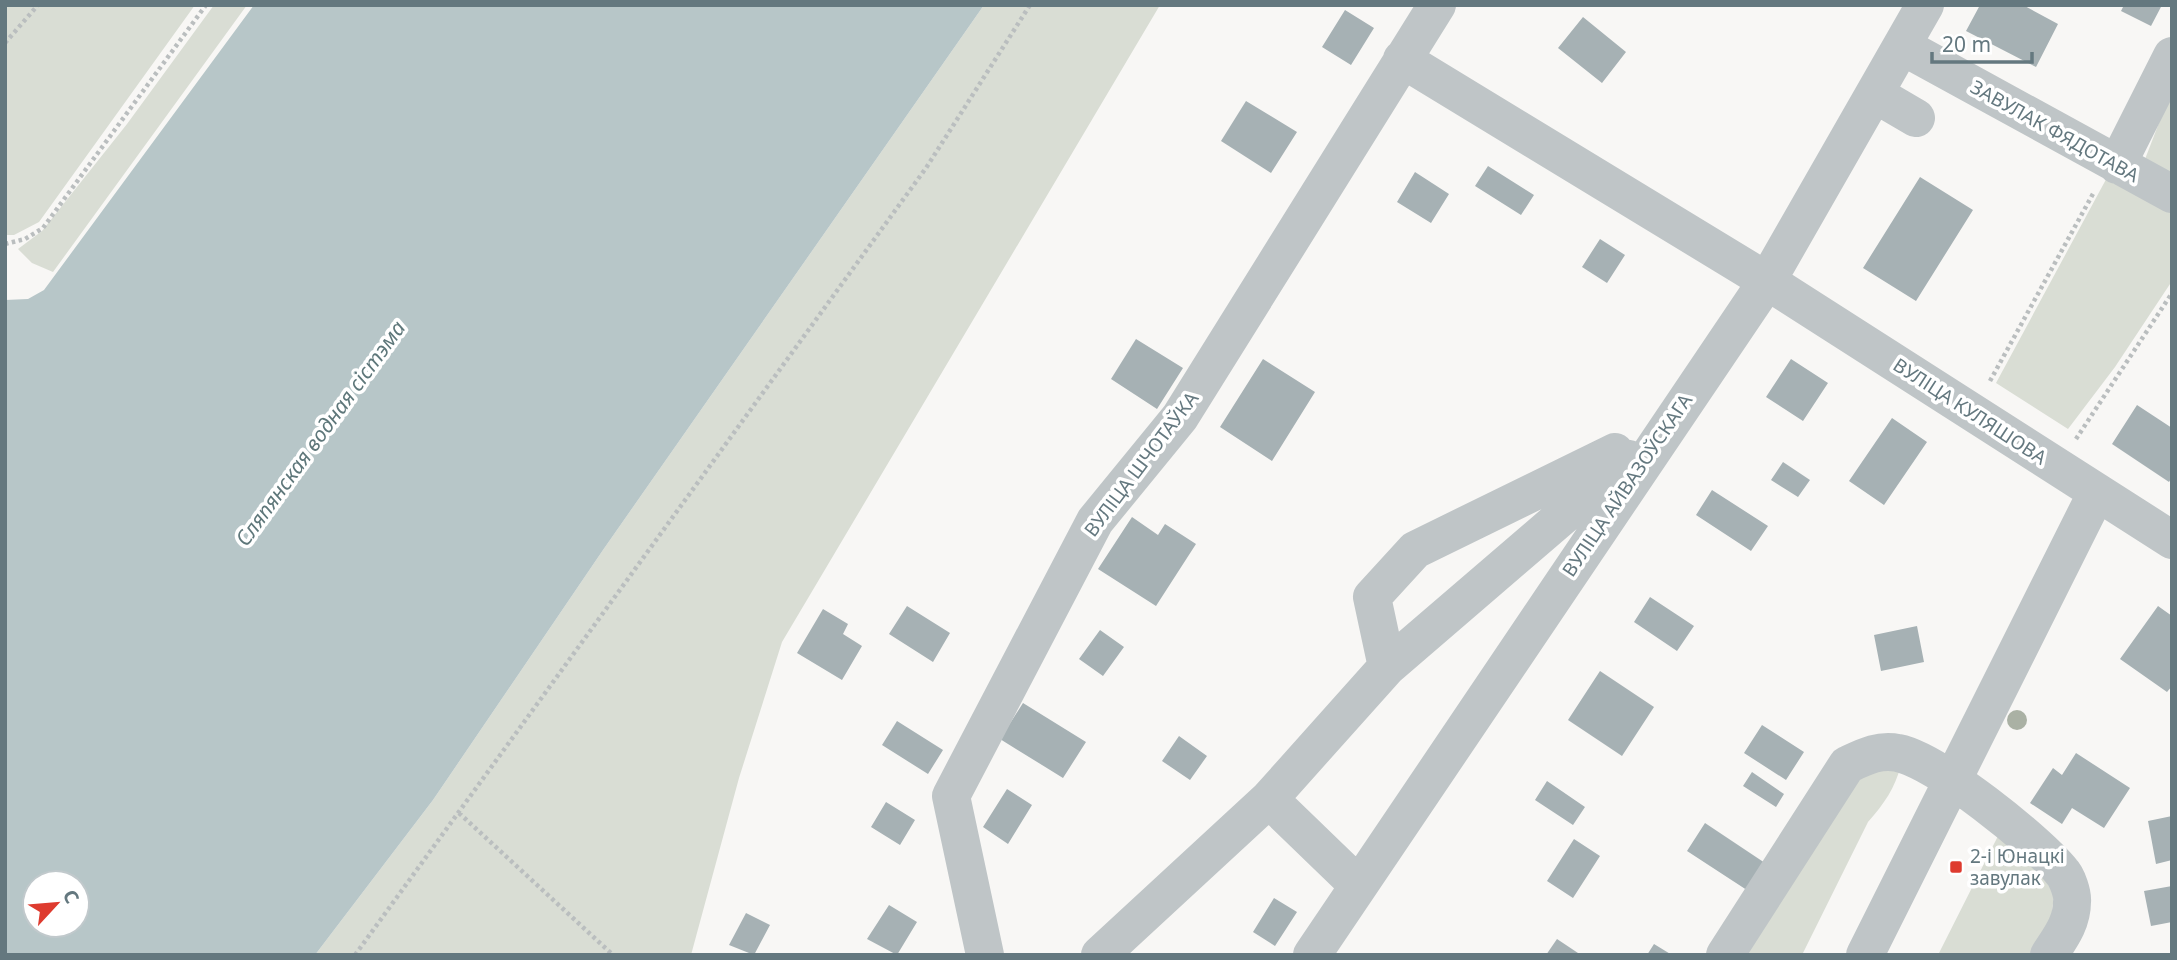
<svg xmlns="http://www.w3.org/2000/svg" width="2177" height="960" viewBox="0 0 2177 960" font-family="'Noto Sans',sans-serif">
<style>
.green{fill:#d9ddd4}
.water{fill:#b7c6c8;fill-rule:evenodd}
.building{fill:#a6b1b4}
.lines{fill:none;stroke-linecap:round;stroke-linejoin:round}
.path{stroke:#babebf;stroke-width:4.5;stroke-dasharray:3.5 3.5;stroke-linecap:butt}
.minor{stroke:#bfc5c7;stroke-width:38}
.tree{fill:#aab1a4}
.poi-dot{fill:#de3b2f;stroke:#fff;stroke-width:2.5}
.labels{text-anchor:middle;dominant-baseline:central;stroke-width:7;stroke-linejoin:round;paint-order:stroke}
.street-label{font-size:19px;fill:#64787f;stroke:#fff}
.poi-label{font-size:19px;fill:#64787f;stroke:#fff;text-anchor:start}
.water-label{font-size:21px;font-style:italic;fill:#5e777a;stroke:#fff}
</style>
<rect width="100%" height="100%" fill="#f8f7f5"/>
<path class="green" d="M5 5H195L39 222 14 235H5Z
M214 5H247L53 272 32 263 18 249 42 231 127 124Z
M984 5H1160L782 642 739 778 691 955H315L433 800 603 550Z
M2172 89V183L2142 167Z
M2110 172 2172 205V281L2115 367 2068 429 1996 383Z
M1901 765C1895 788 1884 804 1868 822L1802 955H1735L1850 771Z
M1999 834 2055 886 2047 955H1938Z"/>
<path class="water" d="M254 5H984L603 550 433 800 315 955H5V300L28 299 44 290ZM35 883H77V925H35Z"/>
<path class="building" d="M1980 5H2023L2058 24 2036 67 1966 31Z
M2124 5H2162L2151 26 2121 11Z
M1345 10 1374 28 1351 65 1322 47Z
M1583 17 1626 52 1602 83 1558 48Z
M1246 101 1297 132 1271 173 1221 141Z
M1488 166 1534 195 1521 215 1475 186Z
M1415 172 1449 194 1431 223 1397 202Z
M1920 177 1973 210 1916 301 1863 268Z
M1600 239 1625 255 1607 283 1582 267Z
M1136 339 1183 368 1157 409 1111 379Z
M1263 359 1315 392 1272 461 1220 427Z
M1791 359 1828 383 1803 421 1766 397Z
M2137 405 2172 428V477L2169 482 2112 444Z
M1892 418 1927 442 1884 505 1849 481Z
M1783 462 1810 480 1798 497 1771 480Z
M1712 490 1768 526 1751 551 1696 515Z
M1132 517 1158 535 1165 524 1196 544 1156 606 1098 569Z
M1650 597 1694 626 1677 651 1634 622Z
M907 606 950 633 933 662 889 634Z
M2158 606 2172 616V686L2167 692 2120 659Z
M823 609 848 624 843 634 862 646 842 680 797 653Z
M1917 626 1924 662 1881 671 1874 635Z
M1100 630 1124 647 1103 676 1079 659Z
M1600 671 1654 707 1622 756 1568 720Z
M1023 703 1086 742 1063 778 1000 739Z
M897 721 943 750 928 774 882 745Z
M1762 725 1804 752 1786 780 1744 753Z
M1179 736 1207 756 1190 780 1162 761Z
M2076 753 2130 788 2104 828 2072 808 2062 824 2030 803 2053 768 2062 775Z
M1752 772 1784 794 1776 807 1743 786Z
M1547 781 1585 807 1573 825 1535 800Z
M1007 789 1032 805 1008 844 983 827Z
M886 802 915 820 900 845 871 827Z
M2172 816V860L2156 864 2148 821Z
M1705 823 1774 869 1756 896 1687 851Z
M1574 839 1600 856 1573 898 1547 881Z
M2172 886V922L2151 926 2144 891Z
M1274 898 1297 912 1275 946 1253 932Z
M889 905 917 922 897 955 867 939Z
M746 913 770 925 754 955 729 945Z
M1557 939 1581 955H1546Z
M1654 944 1672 955H1647Z"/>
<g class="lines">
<path class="path" d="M5 43 38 5
M5 244 25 239 43 228 206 5
M1990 381 2094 192
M2076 439 2172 293
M459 813 613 955
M355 955 926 168 1030 5"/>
<path class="minor" d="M1902 46 2172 194
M1402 59 1767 281 2172 540
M1875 94 1916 118
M2117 165 2172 56
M1387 667 1372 597 1415 550 1615 452
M1269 799 1358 885
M985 955 951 796 1095 521 1180 417 1437 5
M1100 955 1269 799 1387 667 1629 459
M1312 955 1767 281 1925 5
M1725 955 1847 765C1864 757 1879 749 1898 753 1936 760 2037 841 2062 872 2067 877 2073 894 2072 902 2072 923 2060 938 2049 955
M1865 955 2097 492"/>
</g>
<circle class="tree" cx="2017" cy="720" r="10"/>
<rect class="poi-dot" x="1949" y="860" width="14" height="14" rx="3.5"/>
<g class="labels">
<g class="street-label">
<text transform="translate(2055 131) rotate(29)">ЗАВУЛАК ФЯДОТАВА</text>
<text transform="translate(1970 411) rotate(33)">ВУЛІЦА КУЛЯШОВА</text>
<text transform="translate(1141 464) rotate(-53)">ВУЛІЦА ШЧОТАЎКА</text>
<text transform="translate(1627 485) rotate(-56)">ВУЛІЦА АЙВАЗОЎСКАГА</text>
</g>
<g class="poi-label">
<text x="1970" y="856">2-і Юнацкі<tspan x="1970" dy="22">завулак</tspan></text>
</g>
<g class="water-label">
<text transform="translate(320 433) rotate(-54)">Сляпянская водная сістэма</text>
</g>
</g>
<rect width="2177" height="960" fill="none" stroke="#64787f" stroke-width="14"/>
<g transform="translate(56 904) rotate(64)"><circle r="33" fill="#ffffff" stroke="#c1c9cc" stroke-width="2"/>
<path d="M0-5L12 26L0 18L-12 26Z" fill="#de3b2f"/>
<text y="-10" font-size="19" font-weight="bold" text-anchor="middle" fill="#64787f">С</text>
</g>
<path d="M1932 52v10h100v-10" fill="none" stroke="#64787f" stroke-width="3.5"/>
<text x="1942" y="52" font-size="21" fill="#64787f" stroke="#ffffff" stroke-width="5" paint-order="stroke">20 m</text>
</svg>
